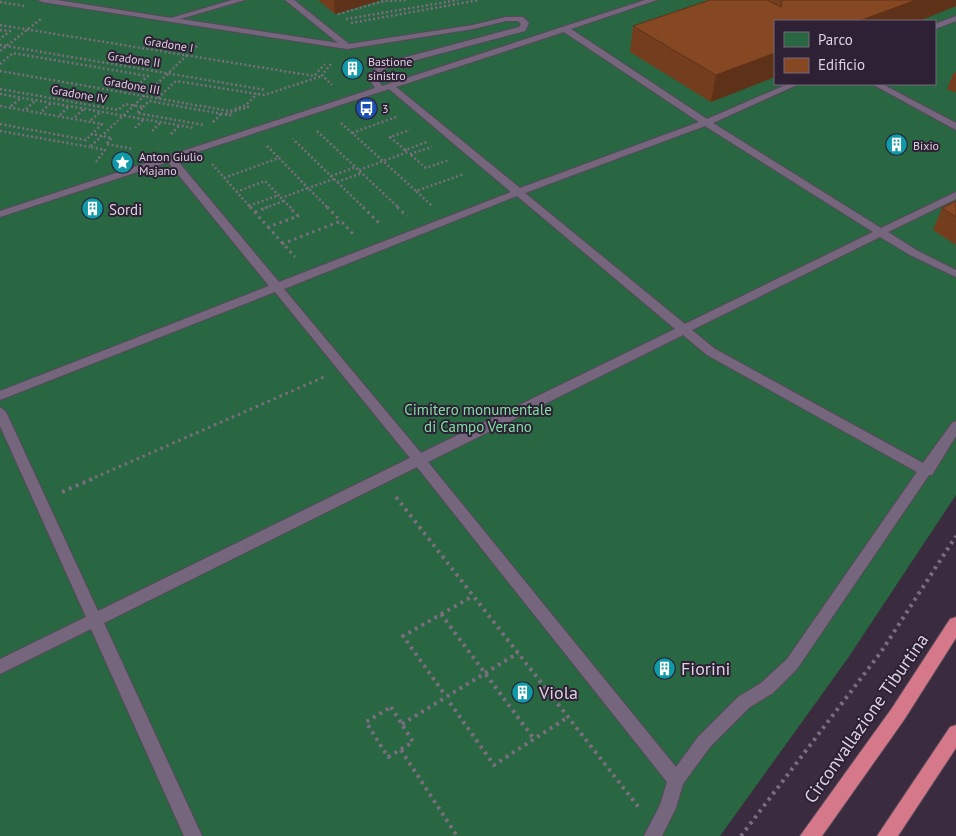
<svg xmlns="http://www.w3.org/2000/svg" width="956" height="836" viewBox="0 0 956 836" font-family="'PT Sans',sans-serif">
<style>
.green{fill:#286741;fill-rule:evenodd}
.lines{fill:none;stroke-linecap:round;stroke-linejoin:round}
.service-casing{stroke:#55495a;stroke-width:2}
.trunk-casing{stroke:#55495a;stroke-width:2}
.path-far2{stroke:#7a6d7f;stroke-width:2.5;stroke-dasharray:2 2.5;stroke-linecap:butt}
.path-far1{stroke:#7a6d7f;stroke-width:3;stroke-dasharray:2.5 4;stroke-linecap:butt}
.path{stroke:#7a6d7f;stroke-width:4;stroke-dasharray:3 4.5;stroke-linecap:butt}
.service{fill:#76667d;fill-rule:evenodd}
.trunk{fill:#d4788a;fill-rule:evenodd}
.wall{fill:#733d1e}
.shaded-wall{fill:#5e3218}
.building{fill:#864723;stroke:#5e3218}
.labels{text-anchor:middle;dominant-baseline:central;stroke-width:4;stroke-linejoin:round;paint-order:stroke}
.far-street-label{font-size:12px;fill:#dcd3e0;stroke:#2f2135}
.far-poi-label{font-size:12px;fill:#dcd3e0;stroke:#2f2135;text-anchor:start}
.poi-label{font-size:15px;fill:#dcd3e0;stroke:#2f2135;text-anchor:start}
.park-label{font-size:15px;fill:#7de0a1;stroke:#2f2135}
.near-poi-label{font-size:18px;fill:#dcd3e0;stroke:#2f2135;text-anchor:start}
.near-street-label{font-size:18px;fill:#dcd3e0;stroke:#2f2135}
</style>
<rect width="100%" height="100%" fill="#3a2b3f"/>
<path class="green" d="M0 0H956V495L848 658 720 836H0ZM775 21H935V84H775Z"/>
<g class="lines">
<defs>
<path id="service" d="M38 0H57L171 18 232 0H245L180 19 338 43 285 0H294L349 44 473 25 506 17H523L529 23 525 31 386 68 379 74 378 80 382 86 645 0H657L571 29 707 119 788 84H799L713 123 881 228 956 192V199L888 232 918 251 956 270V277L910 255 880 237 692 330 715 349 923 463 952 423 956 421V436L932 475H929L797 669 773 693 750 707 710 747 683 784 676 808 662 836H644L660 805 667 782 417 467 104 623 202 836H184L91 629 0 674V659L86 617 0 426V407L6 412 98 611 410 458 275 292 0 400V391L269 286 168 162 0 217V211L375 88 370 80 371 73 380 64 519 27 521 24 518 21H506L473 29 347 49 42 2ZM564 32 699 122 520 188 396 87ZM389 89 511 192 279 282 176 159ZM705 126 873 232 685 324 525 193ZM517 196 675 329 421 453 284 289ZM683 335 707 355 917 472 787 659 761 683 738 697 698 737 676 767 428 462Z
M956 16V21L935 29V24Z
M872 84H882L956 123V130Z"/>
<path id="trunk" d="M956 617V638L904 720 822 836H800L892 708 950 619Z
M956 725V748L898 836H877L950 727Z"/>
</defs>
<use href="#service" class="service-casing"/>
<use href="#trunk" class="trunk-casing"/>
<path class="path-far2" d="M0 2 24 6
M338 14 384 1 408 0
M346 19 458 0
M351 23 479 0
M0 25 314 76 325 64
M0 30 10 31 0 39
M0 45 266 90
M0 51 41 19
M0 64 13 53 148 76 129 93
M331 64 322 75 332 85
M0 71 230 111 246 105 257 94
M0 89 118 110 125 104 143 107 137 113 204 125
M0 94 194 128
M158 98 176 81 264 95 322 76
M0 106 102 124 92 134
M11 106 21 98
M143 107 149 101 234 116
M26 109 36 100
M42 111 51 103
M226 114 248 107 246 105
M60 115 69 106
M75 117 84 109
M91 120 100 112
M213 122 221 114
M341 123 416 191
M0 124 86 140 92 134 112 138 106 144 133 149
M135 128 144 119
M0 131 90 147
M152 131 161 122
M317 131 399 208
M352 133 396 117
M171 134 179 126
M267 146 279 158
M405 150 390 137 410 130
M410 154 432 147
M411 155 426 168 449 160
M96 162 105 150 90 147 199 44
M212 164 251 208
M359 170 408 152 405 150 427 142
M331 176 356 167
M224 178 279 158 308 188 334 179 293 139
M334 179 364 208
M337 182 362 173
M236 192 265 181 281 198
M431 205 416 191 464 174
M249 206 279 195
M265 208 284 201
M291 208 281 198 308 188 328 208"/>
<path class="path-far1" d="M250 207 268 227 298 216 289 207
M327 207 341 221
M363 207 381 225
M397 207 407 216
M255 212 268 207
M268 227 295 257
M282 244 341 221 354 235
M89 480 324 377"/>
<path class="path" d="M62 492 92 479
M396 497 640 809
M441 614 534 739
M443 692 403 636 473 596
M450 703 494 765 568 717
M391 707 413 742 388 757 366 722Z
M402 724 518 653
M401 750 457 836
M741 836 881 652 956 536"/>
<use href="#service" class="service"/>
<use href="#trunk" class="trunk"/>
</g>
<path class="wall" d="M318 0H381L335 14Z
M710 0H956V6L919 21H775V77L711 102 630 52 633 26Z
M956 72V93L947 89 953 74Z
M956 201V245L933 230 942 208Z"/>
<path class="shaded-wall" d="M334 0H381L335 14Z
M916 0H956V6L919 21H859Z
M775 53V77L711 102 716 75Z"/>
<path class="building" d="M710 0H767L781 7 782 0H916L859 21H775V53L716 75 633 26Z
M956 201V217L942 208Z"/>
<defs>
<symbol id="building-disc" viewBox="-11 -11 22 22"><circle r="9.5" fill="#0f9aa8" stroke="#2f2135"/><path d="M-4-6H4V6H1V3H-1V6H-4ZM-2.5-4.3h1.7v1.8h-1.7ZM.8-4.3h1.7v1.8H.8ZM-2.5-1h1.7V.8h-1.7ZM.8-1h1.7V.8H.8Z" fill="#fff"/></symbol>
<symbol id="bus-disc" viewBox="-11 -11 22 22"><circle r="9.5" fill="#1a4fb4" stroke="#2f2135"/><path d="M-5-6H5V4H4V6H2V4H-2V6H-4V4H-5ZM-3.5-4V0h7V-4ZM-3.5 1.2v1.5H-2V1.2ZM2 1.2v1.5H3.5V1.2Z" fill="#fff"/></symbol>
<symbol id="sight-disc" viewBox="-11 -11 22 22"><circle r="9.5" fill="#0f9aa8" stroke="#2f2135"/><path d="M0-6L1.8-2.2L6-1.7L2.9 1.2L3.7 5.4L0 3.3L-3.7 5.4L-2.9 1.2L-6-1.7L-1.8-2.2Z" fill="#fff"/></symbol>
</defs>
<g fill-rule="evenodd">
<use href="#building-disc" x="340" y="56" width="25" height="25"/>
<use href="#bus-disc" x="354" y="96" width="25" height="25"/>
<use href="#building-disc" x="884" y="132" width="25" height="25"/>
<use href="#sight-disc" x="110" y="150" width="25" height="25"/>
<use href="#building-disc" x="80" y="196" width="25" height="25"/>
<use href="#building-disc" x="652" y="656" width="25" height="25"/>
<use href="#building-disc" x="510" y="680" width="25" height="25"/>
</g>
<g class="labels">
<g class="far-street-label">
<text transform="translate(169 44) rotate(9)">Gradone I</text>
<text transform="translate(134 59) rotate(8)">Gradone II</text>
<text transform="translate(132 85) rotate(10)">Gradone III</text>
<text transform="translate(79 94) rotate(10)">Gradone IV</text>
</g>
<g class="far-poi-label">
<text x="368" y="61">Bastione<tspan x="368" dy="14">sinistro</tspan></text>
<text x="382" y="108">3</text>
<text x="913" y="145">Bixio</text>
<text x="139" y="156">Anton Giulio<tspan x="139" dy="14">Majano</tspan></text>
</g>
<g class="poi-label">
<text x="109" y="209">Sordi</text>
</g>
<g class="park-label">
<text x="478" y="409">Cimitero monumentale<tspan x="478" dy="17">di Campo Verano</tspan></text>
</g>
<g class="near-poi-label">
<text x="681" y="668">Fiorini</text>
<text x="539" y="692">Viola</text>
</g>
<g class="near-street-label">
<text transform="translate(866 718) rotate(-55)">Circonvallazione Tiburtina</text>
</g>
</g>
<rect x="774" y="20" width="162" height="65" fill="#2f2135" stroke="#746879"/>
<rect x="784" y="32" width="25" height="15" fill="#286741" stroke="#746879"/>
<text x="818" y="45" font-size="15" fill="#dcd3e0">Parco</text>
<rect x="784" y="58" width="25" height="15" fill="#864723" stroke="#746879"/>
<text x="818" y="70" font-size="15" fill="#dcd3e0">Edificio</text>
</svg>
